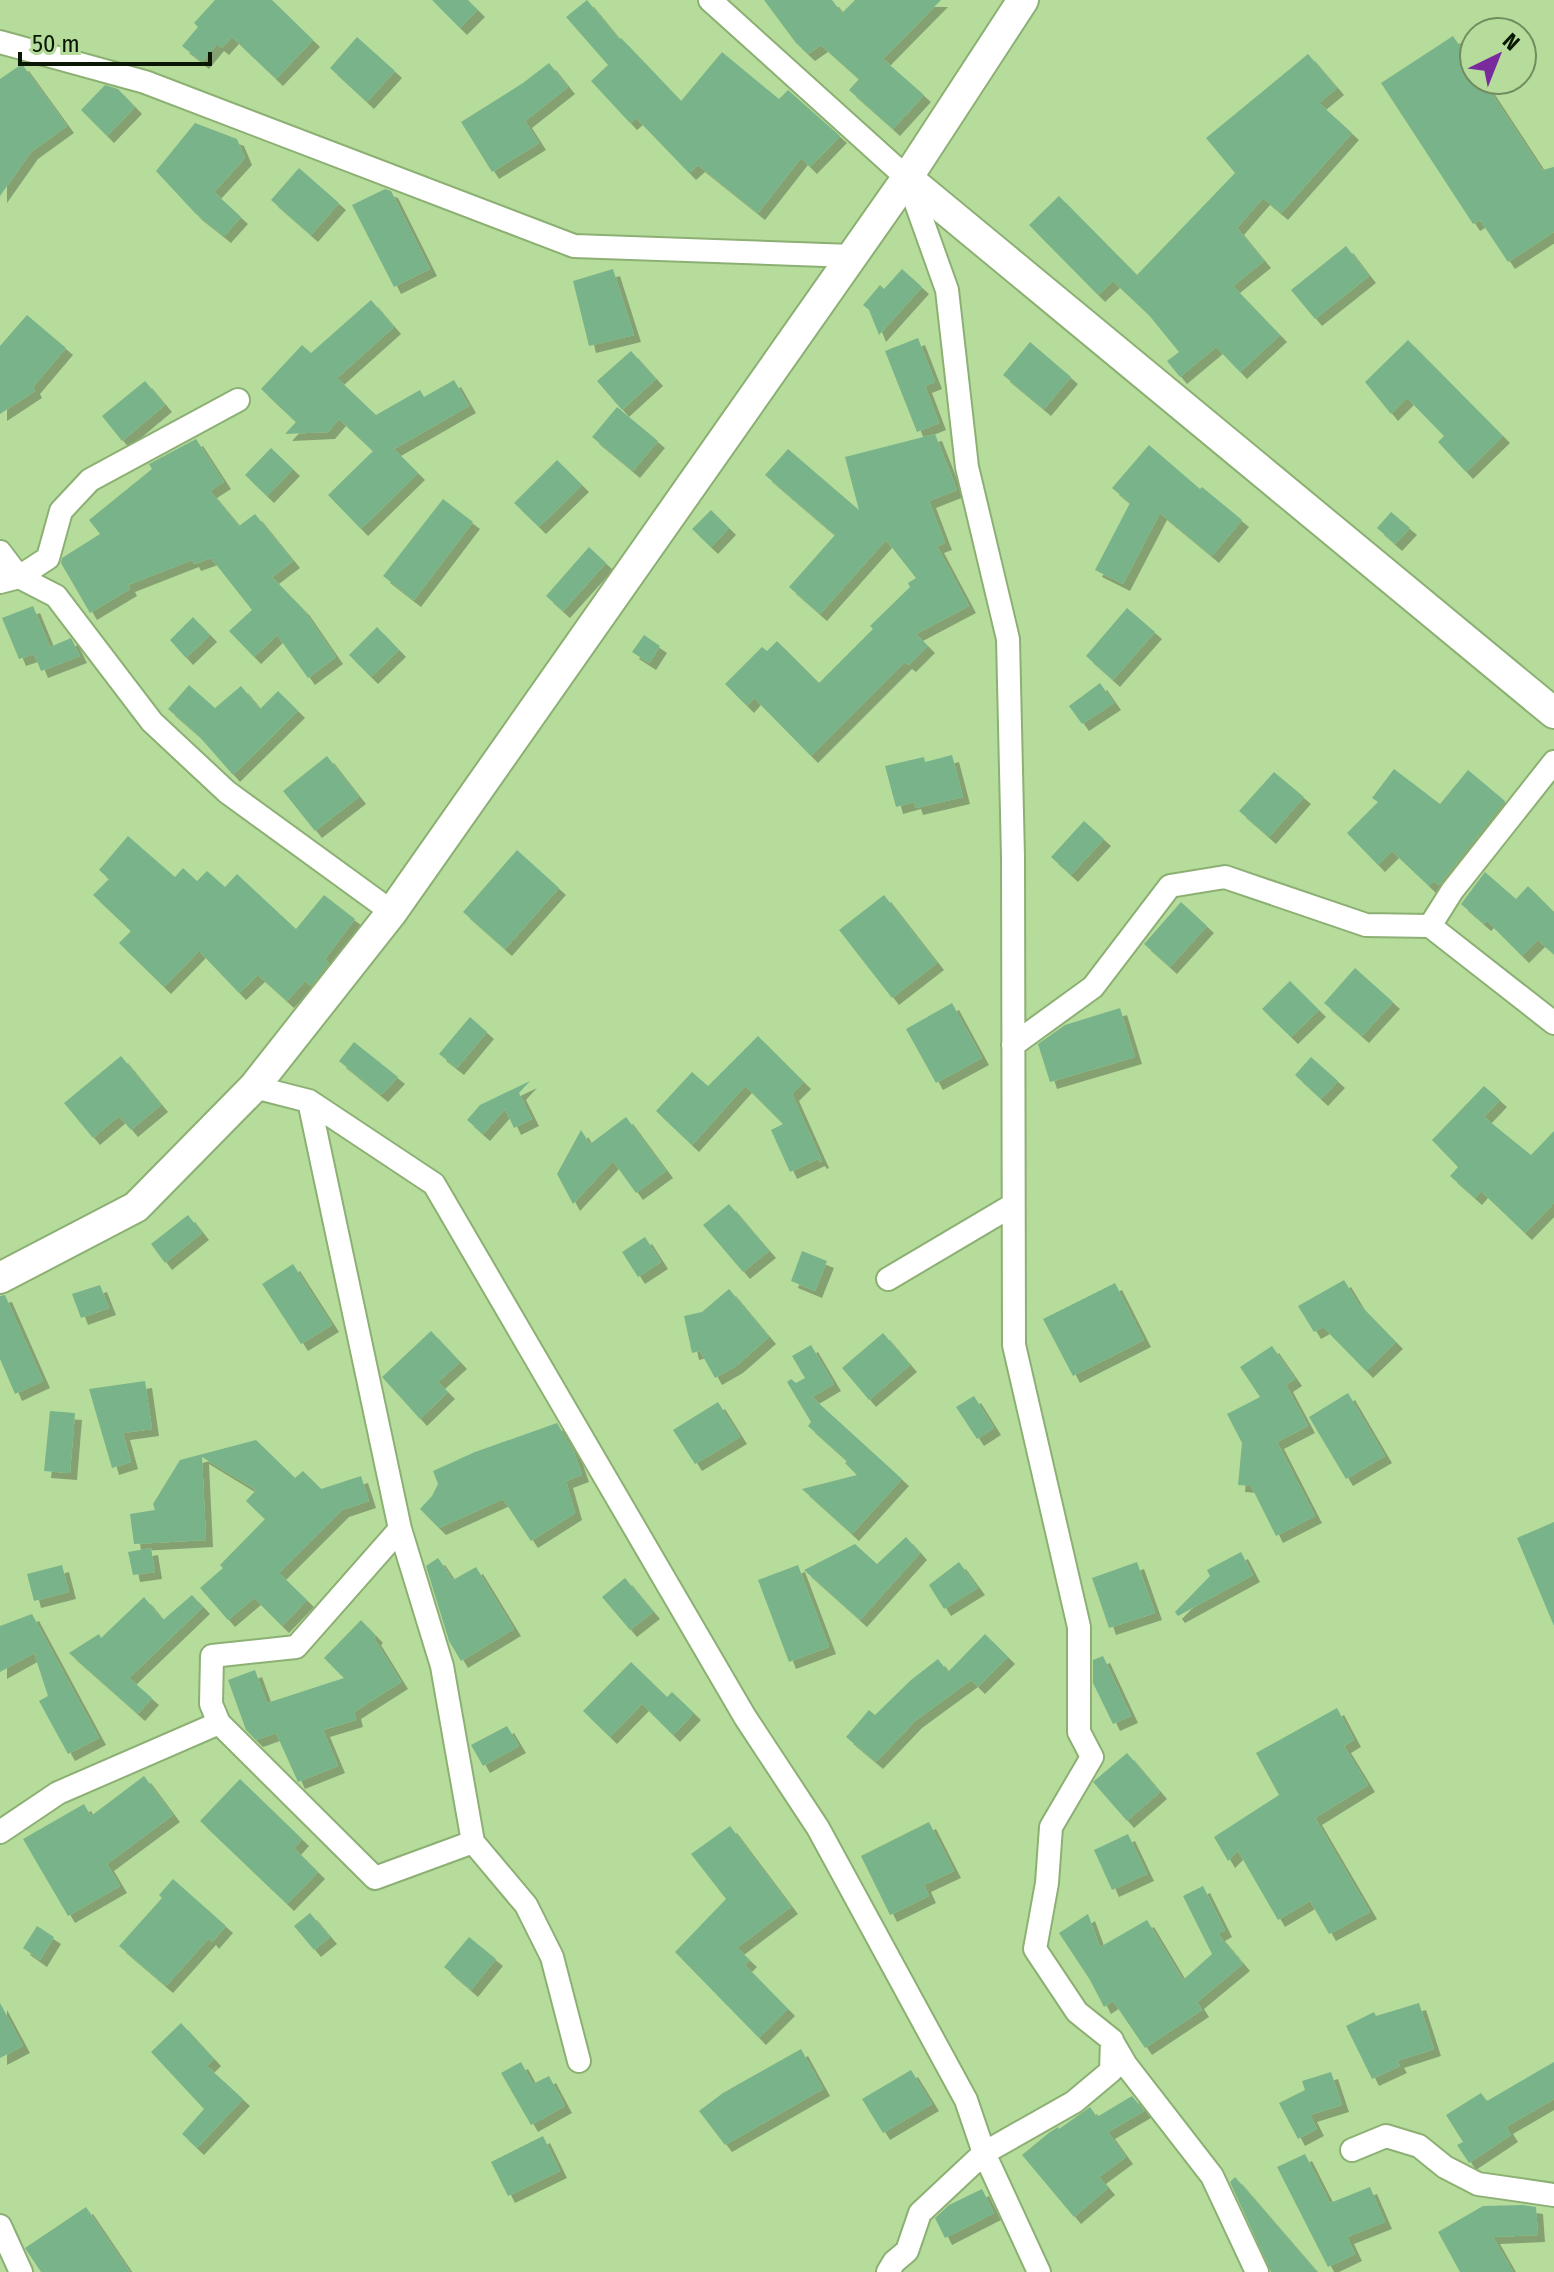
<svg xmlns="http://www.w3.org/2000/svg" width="1554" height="2272" viewBox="0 0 1554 2272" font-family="'Fira Sans Condensed',sans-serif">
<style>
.building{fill:#79b38a;filter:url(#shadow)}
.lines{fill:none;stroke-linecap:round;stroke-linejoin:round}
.street-casing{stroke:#8cb073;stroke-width:26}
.secondary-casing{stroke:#8cb073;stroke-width:34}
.street{stroke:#fff;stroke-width:22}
.secondary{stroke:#fff;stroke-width:30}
</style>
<defs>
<filter id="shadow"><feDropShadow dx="7" dy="7" stdDeviation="0" flood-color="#0004"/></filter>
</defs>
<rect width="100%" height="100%" fill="#b6dc9c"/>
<path class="building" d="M215 0H272L313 40 276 79 232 37 222 48 217 44 202 62 182 46 198 27 194 23Z
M432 0H468L478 10 460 28Z
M587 0 619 39 621 38 681 101 722 52 779 99 788 90 840 136 810 167 801 158 758 213 698 165 689 173 636 118 630 123 591 81 608 65 566 17Z
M764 0H832L842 13 855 0H941L883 59 924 95 893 129 849 90 859 79 821 45 808 54 796 43Z
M1453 36 1474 67V80H1483L1542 170 1554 167V232L1508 262 1480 220 1473 224 1381 83Z
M357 37 395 71 367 102 330 68Z
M1308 54 1337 88 1319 103 1352 133 1281 213 1263 198 1237 228 1264 261 1233 286 1280 335 1240 372 1216 347 1180 377 1167 361 1179 352 1148 314 1113 281 1098 295 1029 225 1059 196 1137 275 1235 173 1206 138Z
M549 63 568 87 525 121 539 143 492 172 461 122 523 83Z
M22 64 67 126 31 152 0 196V79Z
M105 85 118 89 135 107 107 136 81 110Z
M195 123 237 139 245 158 214 192 241 217 224 236 195 213 156 171Z
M299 168 339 203 311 235 271 200Z
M385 189 391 191 430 269 394 287 352 205Z
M1346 246 1369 276 1315 319 1291 290Z
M613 269 634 335 589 346 573 281Z
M902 269 922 287 879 335 869 310 863 305 880 285 884 289Z
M371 300 394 327 337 378 376 415 420 390 424 397 454 380 469 406 394 449 418 473 361 529 328 495 373 451 339 419 328 432 285 434 296 422 261 389 302 345 311 353Z
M27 315 66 348 33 387 35 391 0 414V346Z
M918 338 935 382 925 386 939 423 917 432 885 351Z
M1408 340 1503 436 1466 472 1438 442 1444 436 1407 398 1391 414 1365 382Z
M1030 342 1071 377 1044 409 1003 375Z
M631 351 656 379 622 410 597 381Z
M145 381 165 405 122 441 102 416Z
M617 407 658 441 633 471 592 437Z
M935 434 957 490 929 501 945 543 937 546 969 606 916 634 928 646 909 665 905 662 811 756 754 698 747 706 725 684 762 647 767 651 777 641 819 683 873 629 870 626 910 587 908 583 916 578 886 540 820 614 789 587 835 535 765 475 788 449 859 510 845 457Z
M196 439 224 482 210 491 239 526 255 514 293 561 272 577 303 609 336 657 308 678 277 635 254 657 229 631 252 610 211 558 194 564 192 560 128 585 130 589 90 613 61 563 62 558 100 534 89 520 152 469 149 464Z
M1149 445 1200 489 1202 487 1242 520 1212 556 1160 513 1123 584 1095 570 1130 503 1112 488Z
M271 448 293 469 267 496 245 475Z
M557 460 582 485 539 527 514 503Z
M443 499 473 522 414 600 383 576Z
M711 510 729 528 711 547 692 529Z
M1391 512 1410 528 1395 544 1377 528Z
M589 547 606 563 563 611 546 596Z
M33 606 50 647 71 638 80 656 41 671 34 654 19 659 2 618Z
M1127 608 1155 632 1113 680 1086 656Z
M193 617 210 635 186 658 170 640Z
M377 627 399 650 371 677 349 655Z
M644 635 660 646 649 663 632 652Z
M1100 683 1114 703 1082 724 1069 706Z
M189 685 215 708 241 686 260 709 278 691 298 711 233 775 198 735 168 709Z
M952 755 963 797 916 808 914 802 896 807 885 766 924 757 925 762Z
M327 756 359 797 315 831 283 791Z
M1394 769 1440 804 1468 770 1505 801 1439 885 1434 881 1429 886 1392 851 1378 865 1347 833 1378 802 1372 798Z
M1274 772 1304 797 1269 837 1239 811Z
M1084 821 1104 839 1071 875 1051 857Z
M128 836 175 877 183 868 197 881 207 871 225 887 237 874 296 929 324 895 355 919 325 959 329 963 311 986 305 981 287 1001 258 975 239 993 199 951 164 987 119 943 131 931 93 895 109 879 99 870Z
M517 850 559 888 505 949 463 912Z
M1485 872 1516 899 1528 886 1554 912V954L1538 940 1522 956 1487 921 1484 924 1461 904Z
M884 895 937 963 892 998 839 930Z
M1181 902 1207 926 1170 967 1144 944Z
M1355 968 1393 1002 1362 1036 1324 1003Z
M1290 981 1319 1010 1291 1037 1262 1009Z
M952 1003 982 1058 936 1083 906 1029Z
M1120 1008 1135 1057 1050 1082 1038 1044 1065 1025Z
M470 1017 487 1032 457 1068 439 1054Z
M758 1036 804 1082 792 1094 822 1161 820 1162 818 1159 790 1172 771 1130 783 1124 745 1086 692 1145 656 1111 692 1072 708 1086Z
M354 1042 398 1077 381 1095 339 1061Z
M121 1056 161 1105 131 1130 119 1116 93 1138 64 1103Z
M1311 1057 1338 1081 1321 1099 1295 1075Z
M530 1081 519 1093 532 1119 514 1128 505 1109 483 1134 467 1120 480 1105Z
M1484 1086 1500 1100 1484 1117 1531 1155 1554 1131V1203L1525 1233 1481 1191 1475 1198 1450 1176 1458 1167 1432 1140Z
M626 1117 666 1171 636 1193 613 1161 573 1204 557 1174 581 1130 590 1144Z
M729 1204 769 1251 743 1272 703 1225Z
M188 1215 202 1233 165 1263 151 1244Z
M645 1237 661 1262 638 1277 622 1252Z
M802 1251 827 1261 815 1291 791 1281Z
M293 1264 332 1325 301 1344 262 1284Z
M1344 1280 1358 1303 1396 1342 1366 1371 1323 1327 1314 1332 1298 1306Z
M1115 1283 1144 1340 1073 1376 1043 1319Z
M100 1285 109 1308 81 1318 72 1294Z
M729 1289 769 1337 736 1366 715 1378 700 1351 692 1353 684 1316 702 1312Z
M5 1295 43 1381 15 1394 0 1359V1296Z
M431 1331 460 1362 438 1382 448 1392 420 1419 382 1377Z
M883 1333 910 1365 869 1400 842 1368Z
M811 1345 834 1384 812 1397 902 1479 852 1534 802 1489 857 1475 845 1463 847 1461 808 1426 811 1422 787 1382 791 1379 796 1383 805 1378 792 1356Z
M1272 1346 1295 1379 1286 1385 1308 1426 1277 1442 1315 1516 1276 1536 1251 1486 1238 1485 1242 1443 1227 1414 1260 1397 1240 1367Z
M145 1381 152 1429 123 1433 131 1462 112 1468 89 1389Z
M1348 1393 1385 1456 1346 1479 1309 1417Z
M974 1396 994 1428 977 1439 956 1407Z
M718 1402 740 1437 695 1464 673 1430Z
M50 1411 75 1413 70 1473 44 1471Z
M557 1423 574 1452 582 1475 566 1481 575 1513 531 1541 503 1499 439 1528 420 1509 432 1496 438 1484 433 1471 475 1452Z
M256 1440 295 1478 303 1471 321 1489 361 1476 369 1501 342 1510 279 1573 307 1600 282 1626 254 1598 228 1620 200 1588 223 1568 220 1565 265 1519 246 1501 256 1490 202 1457 206 1540 134 1544 130 1514 155 1510 153 1504 180 1460Z
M1554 1522V1626L1517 1538Z
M906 1537 920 1553 860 1620 804 1570 855 1544 877 1564Z
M151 1548 155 1572 133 1575 128 1552Z
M1241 1552 1253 1575 1178 1616 1175 1612 1210 1576 1207 1570Z
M438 1558 453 1580 476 1567 514 1629 461 1661 449 1641 426 1566Z
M959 1562 978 1588 944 1609 929 1585Z
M1137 1562 1155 1613 1109 1628 1092 1578Z
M62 1565 69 1592 34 1601 27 1574Z
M798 1565 829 1647 789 1662 758 1580Z
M625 1578 653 1612 630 1630 602 1597Z
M192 1595 203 1607 129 1678 152 1698 138 1714 69 1653 99 1634 101 1638 144 1597 163 1620Z
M32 1614 99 1738 68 1754 39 1701 48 1696 34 1653 0 1672V1626Z
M361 1620 376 1636 374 1638 401 1682 354 1712 356 1720 323 1730 338 1766 298 1782 276 1733 256 1740 246 1730 228 1680 255 1670 267 1703 344 1678 324 1658Z
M985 1634 1008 1657 978 1687 971 1680 915 1721 876 1762 846 1737 869 1710 875 1715 911 1680 938 1659 948 1672Z
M1103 1656 1131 1716 1113 1724 1093 1683V1660Z
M631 1662 667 1697 672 1692 694 1713 673 1735 642 1704 610 1737 583 1711Z
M1337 1708 1354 1740 1344 1746 1368 1785 1315 1818 1370 1912 1329 1934 1310 1901 1278 1920 1238 1851 1228 1861 1214 1837 1279 1795 1256 1753Z
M507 1726 519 1746 483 1766 471 1745Z
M1127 1753 1160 1792 1127 1821 1093 1782Z
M144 1776 173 1815 107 1864 120 1886 68 1916 23 1839 84 1804 91 1816Z
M240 1779 302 1839 294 1848 318 1872 287 1904 200 1821Z
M929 1822 954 1871 924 1885 929 1896 890 1915 861 1856Z
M730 1826 791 1907 737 1948 750 1960 745 1965 788 2009 759 2038 675 1952 726 1899 691 1854Z
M1128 1834 1147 1874 1112 1890 1094 1850Z
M173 1879 226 1926 212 1942 209 1938 166 1986 119 1946 162 1898 159 1895Z
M1203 1886 1225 1930 1218 1934 1243 1964 1197 2002 1202 2010 1145 2048 1113 2001 1104 2007 1090 1980 1059 1933 1088 1914 1100 1947 1147 1920 1183 1980 1212 1954 1183 1896Z
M310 1913 330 1937 314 1950 294 1926Z
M37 1926 54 1937 40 1960 23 1948Z
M469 1937 496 1959 471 1990 444 1967Z
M0 2003 23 2046 0 2058Z
M1419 2003 1434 2049 1397 2061 1400 2066 1372 2079 1346 2026 1374 2012 1376 2016Z
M181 2023 214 2059 207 2066 243 2099 197 2148 182 2134 204 2109 151 2052Z
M801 2049 823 2089 725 2145 699 2111 723 2093Z
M521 2062 533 2084 549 2076 565 2106 531 2125 501 2073Z
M1554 2062V2099L1506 2127 1511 2135 1469 2163 1457 2145 1463 2142 1446 2115 1481 2093 1487 2101Z
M911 2070 932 2104 883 2133 862 2099Z
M1331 2072 1342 2105 1310 2115 1317 2129 1298 2139 1279 2103 1305 2090 1302 2081Z
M1132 2096 1144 2111 1108 2132 1126 2157 1099 2177 1108 2188 1074 2217 1022 2155 1050 2132 1058 2127 1059 2129 1090 2107 1097 2117Z
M543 2136 560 2171 508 2196 491 2162Z
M1305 2154 1330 2203 1370 2187 1385 2222 1347 2237 1355 2254 1328 2267 1277 2167Z
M1235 2177 1317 2272H1271L1230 2182Z
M982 2189 994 2213 945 2238 935 2218 949 2205Z
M1523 2205 1536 2207 1538 2235 1493 2237 1513 2272H1460L1438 2232 1483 2206Z
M86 2207 130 2272H41L25 2248Z"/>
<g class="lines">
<defs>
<path id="street" d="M710 0 907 178 947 290 967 467 1008 639 1013 857 1014 1345 1079 1627V1732L1092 1757 1051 1827 1047 1883 1035 1949 1077 2012 1112 2040 1111 2071 1074 2102 984 2153 920 2213 907 2251 894 2262 888 2272
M0 42 145 82 574 246 852 256
M0 552 19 577 56 596 152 722 227 792 392 912
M0 582 19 577 48 558 61 511 90 480 238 400
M1430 926 1452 891 1554 762
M1013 1045 1093 987 1170 886 1225 877 1366 925 1430 926 1554 1023
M254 1087 309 1101 434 1184 745 1717 818 1828 966 2100 984 2153 1039 2272
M309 1101 400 1529 442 1666 473 1842 526 1905 552 1957 579 2061
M888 1279 1013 1205
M400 1529 296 1647 212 1656 211 1704 219 1723 375 1878 473 1842
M0 1832 58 1793 219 1723
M1112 2041 1126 2065 1212 2176 1257 2272
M1352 2150 1386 2136 1419 2146 1445 2167 1478 2184 1554 2195
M0 2226 21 2272"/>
<path id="secondary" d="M907 178 1554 713
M0 1278 136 1207 254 1087 392 912 907 178 1023 0"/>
</defs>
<use href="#street" class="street-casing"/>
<use href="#secondary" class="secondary-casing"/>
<use href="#street" class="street"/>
<use href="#secondary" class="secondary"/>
</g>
<g transform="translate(1498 56) rotate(43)"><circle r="38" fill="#b6dc9c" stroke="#718d5e" stroke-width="2"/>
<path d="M0-6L14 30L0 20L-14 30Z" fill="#792b9d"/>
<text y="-12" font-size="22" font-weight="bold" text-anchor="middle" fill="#0a1702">N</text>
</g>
<path d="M20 52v12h190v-12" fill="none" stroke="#0a1702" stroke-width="4"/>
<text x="32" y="52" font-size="24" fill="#0a1702" stroke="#b6dc9c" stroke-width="6" paint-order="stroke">50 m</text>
</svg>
